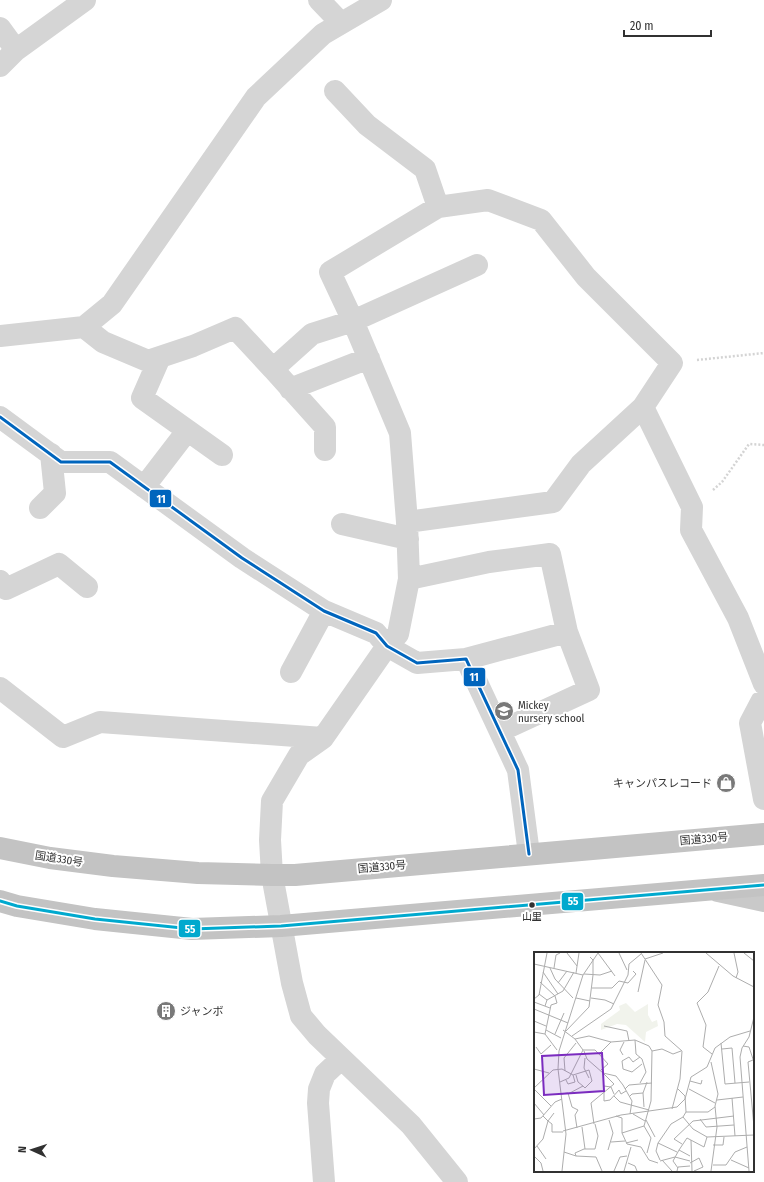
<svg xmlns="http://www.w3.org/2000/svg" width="764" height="1182" viewBox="0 0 764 1182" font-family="'Fira Sans Condensed','Noto Sans JP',sans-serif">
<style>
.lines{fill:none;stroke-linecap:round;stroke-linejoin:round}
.path{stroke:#d4d4d4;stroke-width:2.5;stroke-dasharray:2 2;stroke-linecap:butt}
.minor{stroke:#d5d5d5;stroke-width:22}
.major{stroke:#c9c9c9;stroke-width:22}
.highway{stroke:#c3c3c3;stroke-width:22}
.bus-1-casing{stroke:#fff;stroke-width:6}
.bus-2-casing{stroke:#fff;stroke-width:6}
.bus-1{stroke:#00a9ce;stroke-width:3}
.bus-2{stroke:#0065bd;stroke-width:3}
.bus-dot{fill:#313131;stroke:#fff;stroke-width:1.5}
.labels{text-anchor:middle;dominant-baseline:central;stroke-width:4;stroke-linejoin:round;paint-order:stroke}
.bus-label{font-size:10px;fill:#313131;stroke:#fff}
.poi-label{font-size:11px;fill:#313131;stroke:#fff;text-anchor:start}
.street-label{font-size:11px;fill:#313131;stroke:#fff}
.inset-road{fill:none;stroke:#adadad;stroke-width:1}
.view{fill:#7b2cbf;fill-opacity:0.15;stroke:#7b2cbf;stroke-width:2}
.inset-edge{fill:none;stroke:#313131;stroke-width:2}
.line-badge{stroke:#fff;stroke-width:1.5}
.badge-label{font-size:11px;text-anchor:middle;font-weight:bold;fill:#fff}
</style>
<rect width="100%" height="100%" fill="#fff"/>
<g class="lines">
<path class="path" d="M697 360 764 353
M713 490 722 482 749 444 764 445"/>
<path class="minor" d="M319 0 341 23
M0 28 16 50
M0 66 16 50 85 0
M335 91 367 125 425 169 438 207
M84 327 103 342 148 361 193 346 235 328 273 369 312 334 353 321 477 265
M0 336 84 327 112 304 256 97 323 34 381 0
M160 357 142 398 222 455
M273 369 325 427V450
M290 389 369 358
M0 417 61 462H110L242 558 324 611 376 633 387 646 417 663 466 659 518 770 529 854
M144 487 187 431
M40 508 55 493 51 454
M407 522 553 502 581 464 643 407
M342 524 408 539
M409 579 489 562 550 554 567 632 589 690 500 731
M0 581 6 589 59 564 87 587
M466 659 567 632
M291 672 324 611
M0 688 63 737 100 722 323 738
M764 701 761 702 750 723 764 799
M324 1182 318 1103 319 1089 325 1074 341 1059
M457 1182 411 1125 317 1035 301 1016 292 983 272 875 270 840 272 801 299 755 323 738 387 646 398 634 409 579 407 522 400 433 353 321 330 272 438 207 488 200 541 220 586 277 672 363 643 407 692 507 691 530 738 618 764 684"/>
<path class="major" d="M718 891 764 901"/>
<path class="highway" d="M0 848 50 858 113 866 198 873 272 875H295L764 834
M0 901 17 906 95 919 192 929 281 926 764 885"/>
<defs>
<path id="bus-1" d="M0 901 17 906 95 919 192 929 281 926 764 885"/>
<path id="bus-2" d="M0 417 61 462H110L242 558 324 611 376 633 387 646 417 663 466 659 518 770 529 854"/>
</defs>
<use href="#bus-1" class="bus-1-casing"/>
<use href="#bus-2" class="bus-2-casing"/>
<use href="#bus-1" class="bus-1"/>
<use href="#bus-2" class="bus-2"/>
</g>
<defs>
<symbol id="school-disc" viewBox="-11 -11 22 22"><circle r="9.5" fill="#797979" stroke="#fff"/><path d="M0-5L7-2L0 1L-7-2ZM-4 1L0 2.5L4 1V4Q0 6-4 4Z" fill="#fff"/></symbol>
<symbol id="shop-disc" viewBox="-11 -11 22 22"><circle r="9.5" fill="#797979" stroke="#fff"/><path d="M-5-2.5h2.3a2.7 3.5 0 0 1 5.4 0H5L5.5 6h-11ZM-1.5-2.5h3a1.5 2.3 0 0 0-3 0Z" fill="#fff"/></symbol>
<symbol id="building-disc" viewBox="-11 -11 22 22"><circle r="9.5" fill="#797979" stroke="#fff"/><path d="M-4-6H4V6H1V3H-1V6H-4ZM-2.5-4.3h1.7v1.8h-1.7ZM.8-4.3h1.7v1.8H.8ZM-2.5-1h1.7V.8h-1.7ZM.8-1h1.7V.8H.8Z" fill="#fff"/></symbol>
</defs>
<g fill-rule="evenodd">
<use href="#school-disc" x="493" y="700" width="22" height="22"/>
<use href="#shop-disc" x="715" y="772" width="22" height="22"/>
<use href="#building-disc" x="155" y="1000" width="22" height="22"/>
</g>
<circle class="bus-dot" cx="532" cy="905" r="3.5"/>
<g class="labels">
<g class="bus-label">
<text x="532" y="917">山里</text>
</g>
<g class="poi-label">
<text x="518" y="705">Mickey<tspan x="518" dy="13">nursery school</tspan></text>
<text x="712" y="783" text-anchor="end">キャンパスレコード</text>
<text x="180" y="1011">ジャンボ</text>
</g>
<g class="street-label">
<text transform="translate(704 839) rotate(-5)">国道330号</text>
<text transform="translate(59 859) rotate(9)">国道330号</text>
<text transform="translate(382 867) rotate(-5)">国道330号</text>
</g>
</g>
<g transform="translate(534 952)">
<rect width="220" height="220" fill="#fff"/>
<path d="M92 51 101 60 114 52V63L118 70 123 68 124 74 112 80 111 90 92 73 83 72 67 78V72L86 58 85 54Z" fill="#f1f3ec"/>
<path class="inset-road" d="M33 1 43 14M64 1 81 24M85 1 93 18M107 1 128 33 124 53 130 70 131 84 148 99 146 127 138 157M172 1 199 24 220 35M200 1 204 20 202 26M210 1 220 9M111 7 129 1M0 12 49 23M16 16 21 27 39 46M20 16 22 3 26 1M9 20 24 42M42 21 45 1M50 22 66 23 78 19M6 30 21 44 23 51 17 53 11 82M24 31 33 19M58 36H78L85 29 94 31 102 22 99 19M104 40 111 8M5 42 13 48 11 54M42 46 56 49M57 46 71 48 80 52M0 47 5 43 13 1M13 48 29 39 40 20M0 50 16 56M0 57 34 71M0 69 12 74M70 74 93 79 95 89M12 78 27 86M29 78 41 87 49 98H61L65 102 74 112 67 118M32 79 55 55 59 23V8L56 5M0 80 11 82 23 98M21 82 30 61M38 84 77 57 94 23 95 12 107 2M41 87 55 84 77 90 101 88 115 94 118 99 117 149 110 174 117 186 113 201M101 88 102 102 108 107 112 120 106 131M187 91 191 132 215 130M209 94 215 95 220 110M2 95 7 102 17 93M188 97 198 96 201 131M50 99 53 107 69 121 82 124 89 133 98 149 96 162M118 99 128 97 139 102 147 99M65 102 77 90M178 102 169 95 172 73 163 51 174 40 185 14M89 103 86 98 90 90M106 105 99 110 95 105 88 109 89 117 98 120 108 112M51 106 50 116 55 126M219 108 214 110 220 175M0 117 15 121M31 119 30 106 42 91M42 123 44 130 49 134M32 128 34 132 41 130 39 123M156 129 167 132 168 128M26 130 35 126 49 98M70 134 77 135 80 142M0 136 19 118 28 117 39 123 55 118 58 129 51 136 49 134 34 142M0 137 17 154M91 137 95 133 118 131M155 137 181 151M70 140V149L76 148 85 138 87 142 92 139M109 141 110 155M27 142 34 141 38 155 44 158 41 163 43 176M80 144 86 150 115 158M95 145 98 142 109 141 113 130M198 146 201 184M183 148 209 145M0 151 10 163M152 160H174L181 155M20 161 14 169 18 172V180H29M99 162 111 169M82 164 88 166V181L93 192 107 195 115 208 124 211M149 165 159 177 173 185 220 183M0 167 7 166 21 150 28 147M166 167 172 175 200 173M112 168 121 185M60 172 57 151 80 132 69 121M48 175 51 197M29 179 87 163 143 155 151 147 157 125 173 115 181 96 196 85 216 79M88 181 110 174M157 188 158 219M77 190 91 189M92 191 104 188M124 191 143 200M148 192 140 187 159 169 200 164M179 193H189L190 185M3 194 12 207M0 197 9 187 14 169 9 164M74 198 79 181 75 168M30 200 42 204 41 201 50 197H61L64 184 61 172M0 204 7 211 9 219M42 204 62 205 68 219M156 204 145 198 153 186 170 195 173 185M126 208 122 199 124 191 137 172 149 165 152 160 151 144 144 137M128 208 138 219M197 208 215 216M126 209 141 205 156 209M94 211 101 214 103 219M156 211 165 206 169 215 160 219M179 213H192L201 200 213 195M144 216 139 209 145 198M28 219 32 182 24 117 25 99 49 23 64 1M80 219 86 205 93 204M90 219 97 195M143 219 144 215 156 214M177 219 183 175 181 154 184 142 177 110M215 219 206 105 208 96 215 85 220 65"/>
<path class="view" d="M68 101 70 139 10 143 8 104Z"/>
<rect width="220" height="220" class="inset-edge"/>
</g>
<g class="line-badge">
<rect x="149" y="489" width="23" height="19" rx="4" fill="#0065bd"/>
<rect x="463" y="667" width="23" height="20" rx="4" fill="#0065bd"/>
<rect x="561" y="892" width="23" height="19" rx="4" fill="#00a9ce"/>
<rect x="178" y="919" width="23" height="19" rx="4" fill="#00a9ce"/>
</g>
<g class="badge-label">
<text x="161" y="503">11</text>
<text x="474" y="681">11</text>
<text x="573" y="905">55</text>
<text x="190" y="933">55</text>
</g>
<g transform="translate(32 1150) rotate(273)" stroke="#ffffff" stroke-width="3" paint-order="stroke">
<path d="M0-3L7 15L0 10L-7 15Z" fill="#313131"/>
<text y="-6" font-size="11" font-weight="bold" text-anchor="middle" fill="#313131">N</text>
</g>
<path d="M624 30v6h87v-6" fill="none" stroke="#313131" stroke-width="2"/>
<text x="630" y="30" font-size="12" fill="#313131" stroke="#ffffff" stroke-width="3" paint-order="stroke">20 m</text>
</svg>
